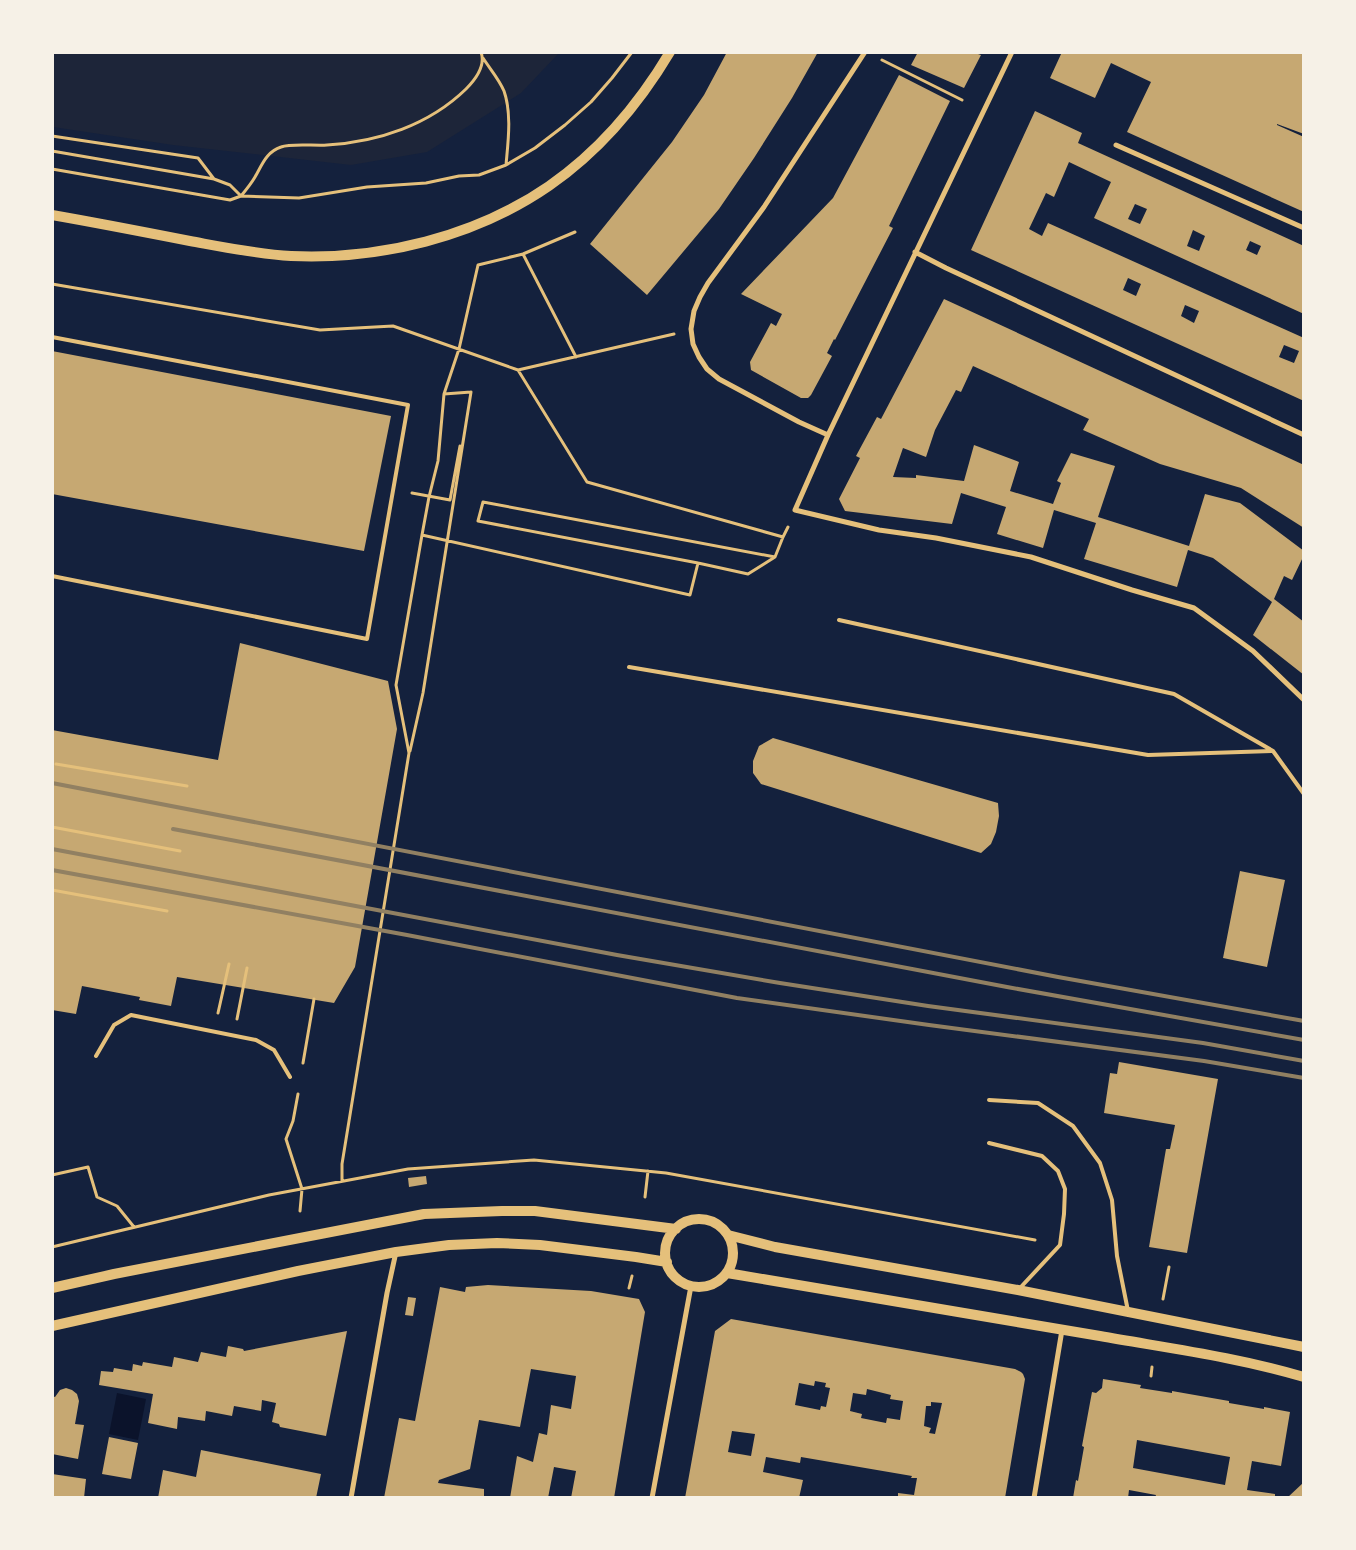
<svg xmlns="http://www.w3.org/2000/svg" width="1356" height="1550" viewBox="0 0 1356 1550" font-family="'IBM Plex Sans',sans-serif">
<style>
.green{fill:#1d2539}
.water{fill:#0b132b}
.building{fill:#c6a872;fill-rule:evenodd}
.lines{fill:none;stroke-linecap:round;stroke-linejoin:round}
.path{stroke:#e5c07b;stroke-width:3}
.service{stroke:#e5c07b;stroke-width:4}
.minor{stroke:#e5c07b;stroke-width:5}
.secondary{stroke:#e5c07b;stroke-width:10}
.rail{stroke:#918062;stroke-width:4}
</style>
<rect width="100%" height="100%" fill="#14213d"/>
<path class="green" d="M52 53H559L521 93 427 152 351 165 173 145 53 127Z"/>
<path class="water" d="M117 1393 146 1399 138 1440 109 1434Z"/>
<path class="building" d="M727 52H818L792 98 754 158 719 209 647 295 590 244 672 142 704 95Z
M918 52H972L981 55 964 88 911 65Z
M1062 52H1304V134L1277 124V125L1304 137V212L1127 132 1151 82 1111 63 1095 98 1050 78Z
M899 75 950 101 889 226 893 228 835 340 834 339 827 353 832 356 811 395 808 398H801L751 370 750 362 771 323 776 326 782 314 741 294 833 198Z
M1035 111 1082 133 1078 143 1304 246V314L1094 218 1111 182 1069 162 1054 197 1046 193 1029 229 1042 236 1048 223 1304 338V401L971 250ZM1135 204 1147 209 1140 224 1128 219ZM1193 230 1205 236 1199 251 1187 246ZM1250 241 1261 246 1257 255 1246 250ZM1128 278 1141 284 1136 296 1123 290ZM1185 305 1199 311 1194 323 1181 316ZM1284 345 1299 351 1294 363 1279 357Z
M944 299 1304 465V528L1241 488 1160 464 1083 430 1089 419 973 366 961 392 956 390 935 430 926 457 903 448 893 477 916 478V475L964 481 974 445 1019 462 1010 491 1053 504 1061 483 1057 481 1071 453 1115 466 1098 517 1189 546 1205 494 1240 503 1304 551V555L1292 580 1284 576 1274 599 1304 622V675L1253 635 1272 602 1213 558 1188 550 1177 587 1084 559 1096 523 1054 510 1043 548 997 534 1006 507 961 493 952 524 845 511 839 499 860 458 856 456 877 417 881 419Z
M52 351 391 416 364 551 52 494Z
M240 643 388 681 397 729 355 967 334 1003 177 977 171 1006 139 1000 140 997 82 986 76 1014 52 1010V730L218 760Z
M773 738 998 803 999 816 996 832 991 844 981 853 761 784 753 773V761L759 746Z
M1240 871 1285 880 1267 967 1223 958Z
M1119 1062 1218 1079 1187 1253 1149 1247 1166 1149H1170L1175 1125 1104 1113 1110 1073 1117 1074Z
M426 1176 427 1184 409 1187 408 1178Z
M488 1285 591 1291 639 1299 645 1312 614 1498H571L576 1471 554 1467 548 1498H510L517 1456 533 1462 539 1433 547 1435 551 1405 571 1409 576 1376 531 1369 520 1427 479 1420 470 1469 439 1480 438 1483 484 1489V1498H384L399 1418 415 1421 440 1287 465 1292 466 1287Z
M408 1297 416 1298 413 1316 405 1315Z
M731 1319 1015 1369 1021 1372 1023 1374 1025 1379 1005 1498H898V1493L914 1495 917 1478H911L912 1476 801 1457 800 1463 766 1457 763 1472 803 1480 799 1498H685L715 1331ZM815 1381 826 1383 825 1387 830 1388 826 1407 821 1406 820 1410 795 1405 799 1383 814 1386ZM867 1389 891 1395 890 1399 903 1401 900 1420 887 1418 886 1423 861 1418 862 1414 850 1411 853 1393 866 1395ZM931 1402 942 1403 935 1434 929 1433 931 1428 924 1426 926 1406H931ZM732 1431 755 1434 751 1456 728 1452Z
M347 1331 326 1436 280 1427 279 1424 272 1422 276 1403 262 1400 261 1411 234 1406 232 1416 206 1411 205 1421 178 1417 177 1429 148 1423 153 1394 99 1385 101 1371 113 1372 114 1368 132 1371 133 1364 142 1366 143 1362 172 1367 174 1357 198 1362 201 1352 226 1357 228 1346 243 1349 244 1351Z
M1103 1379 1141 1385 1140 1388 1172 1393V1391L1229 1401V1403L1264 1409V1407L1290 1412 1281 1466 1252 1461 1247 1490 1275 1494V1498H1155L1156 1495 1129 1490 1128 1498H1073L1076 1480 1078 1481 1084 1447 1082 1446 1092 1392 1096 1393 1102 1388ZM1137 1440 1230 1457 1225 1485 1133 1468Z
M66 1388 72 1390 77 1394 79 1401 75 1424 84 1425 78 1459 52 1454V1396L55 1397 60 1390Z
M109 1437 138 1443 131 1479 102 1474Z
M201 1450 321 1474 316 1498H158L163 1470 196 1477Z
M52 1474 86 1479 84 1498H52Z
M1304 1482V1498H1287Z"/>
<g class="lines">
<path class="path" d="M483 58C490 69 499 79 504 91 512 114 508 142 506 165
M882 60 962 100
M52 136 198 158 214 179
M52 151 214 179 230 185 241 196
M52 169 230 200 241 196 299 198 367 187 426 183 459 176 479 175 506 165 535 148 565 125 591 102 612 78 632 52
M241 196C246 190 251 184 255 177 262 165 266 152 281 147 291 143 315 146 327 145 378 142 429 125 466 89 475 80 486 66 481 52
M523 254 576 357
M52 284 320 330 393 326 518 370 674 334
M518 370 587 482 783 537 788 527
M444 394 471 392
M412 493 450 500 460 446
M422 535 690 595 698 563 478 521 483 502 775 557 783 537
M698 563 748 574 775 557
M410 751 423 693 471 392
M56 764 187 786
M52 827 180 851
M52 890 167 911
M218 1013 229 964
M237 1019 247 968
M303 1063 314 999
M298 1094 293 1121 286 1139 302 1189 300 1211
M52 1175 88 1167 97 1197 117 1206 134 1227
M342 1181V1164L409 753 396 685 422 535 429 497 438 461 444 394 459 349 478 265 523 254 575 232
M645 1197 648 1171
M52 1247 269 1195 408 1169 534 1160 666 1173 1035 1240
M629 1288 632 1276
M1163 1299 1169 1267
M1151 1376 1152 1367"/>
<path class="service" d="M52 337 408 405 367 639 52 576
M839 620 1174 694 1273 751 1304 794
M629 667 1148 755 1273 751
M96 1056 114 1025 131 1015 256 1040 274 1050 290 1077
M989 1100 1038 1103 1073 1126 1100 1163 1112 1200 1117 1256 1128 1311
M989 1143 1042 1156 1058 1171 1065 1189 1064 1214 1060 1245 1020 1288"/>
<path class="minor" d="M1012 52 828 435 795 510 879 530 936 538 1031 557 1132 590 1194 608 1253 651 1304 700
M1116 145 1304 228
M915 252 946 268 1304 435
M828 435 799 422 719 379 707 369 699 357 693 344 691 329 694 311 700 297 708 283 764 207 865 52
M351 1498 387 1293 396 1252
M652 1498 691 1286
M1034 1498 1062 1330"/>
<path class="secondary" d="M52 215C98 223 144 232 190 241 223 247 257 254 291 256 380 260 475 237 549 186 598 152 639 104 670 52
M665 1253a34 34 0 1 1 68 0a34 34 0 1 1-68 0Z
M728 1235 775 1247 1018 1290 1304 1347
M727 1273C851 1294 975 1314 1100 1336 1167 1348 1237 1357 1304 1377
M52 1288 114 1274 424 1214 502 1211H535L676 1229
M52 1326 298 1271 396 1252 449 1245 497 1243 540 1245 636 1257 667 1262"/>
<path class="rail" d="M52 783 1058 977 1304 1021
M173 829 1007 987 1304 1040
M52 849 617 955 780 983 928 1006 1203 1043 1304 1061
M52 870 407 935 737 998 929 1025 1204 1061 1304 1078"/>
</g>
<rect width="1356" height="1550" fill="none" stroke="#f6f1e7" stroke-width="108"/>
</svg>
